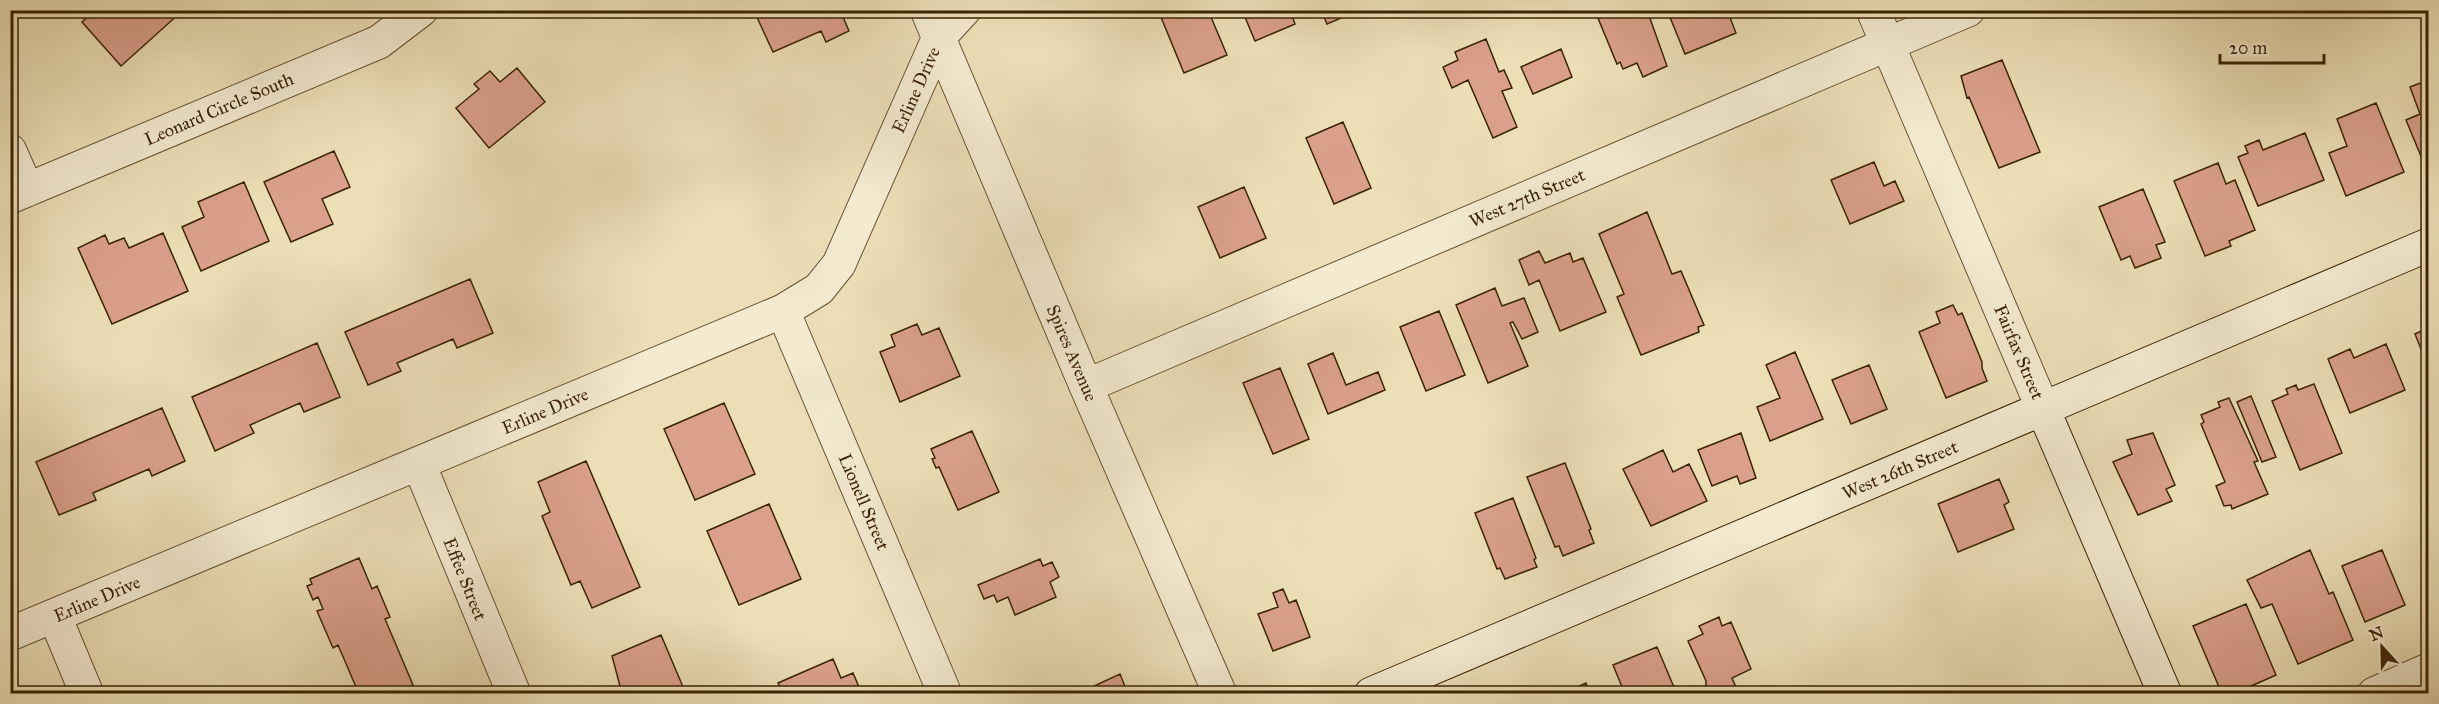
<svg xmlns="http://www.w3.org/2000/svg" width="2439" height="704" viewBox="0 0 2439 704" font-family="'IM FELL Great Primer',serif">
<style>
.building{fill:#daa08c;stroke:#3a2305;stroke-width:1.5}
.lines{fill:none;stroke-linecap:round;stroke-linejoin:round}
.street-casing{stroke:#665232;stroke-width:35}
.secondary-casing{stroke:#3a2305;stroke-width:35}
.street{stroke:#f3ead0;stroke-width:33}
.secondary{stroke:#f3ead0;stroke-width:33}
.labels{text-anchor:middle;dominant-baseline:central;stroke-width:5;stroke-linejoin:round;paint-order:stroke}
.street-label{font-size:18px;fill:#3a2305;stroke:#f3ead0}
</style>
<rect width="100%" height="100%" fill="#ecdfb7"/>
<filter id="stains"><feTurbulence type="fractalNoise" baseFrequency=".00333" numOctaves="4"/><feColorMatrix values="0 0 0 0 .2 0 0 0 0 .09 0 0 0 0 .02 0 0 0 .5 -.17"/></filter>
<radialGradient id="worn" r=".72"><stop offset=".6" stop-color="#630" stop-opacity="0"/><stop offset="1" stop-color="#630" stop-opacity=".3"/></radialGradient>
<path class="building" d="M95 10H178L180 13 121 66 82 22Z
M761 10H840L849 31 826 42 821 31 773 52 755 13Z
M1158 10H1208L1227 55 1184 73Z
M1242 10H1290L1295 24 1255 41Z
M1321 10H1360L1327 24Z
M1647 10 1667 66 1643 77 1637 63 1623 69 1620 62 1617 64 1595 11Z
M1667 10H1727L1736 33 1685 54Z
M1486 39 1499 72 1504 70 1512 88 1502 91 1517 127 1493 138 1468 80 1452 88 1443 67 1458 60 1455 52Z
M1561 49 1572 77 1533 94 1521 67Z
M2002 60 2040 152 1999 168 1969 97 1967 98 1961 76Z
M517 68 545 102 489 148 456 108 479 89 474 84 490 71 500 82Z
M2428 80V159L2423 161 2406 120 2420 114 2410 87Z
M2376 103 2404 172 2346 196 2329 153 2347 146 2337 119Z
M1343 122 1371 188 1334 204 1306 138Z
M2305 133 2324 180 2258 206 2238 157 2248 153 2245 146 2259 140 2263 150Z
M334 151 350 187 322 199 333 224 291 242 264 182Z
M1874 162 1884 186 1895 181 1904 201 1850 224 1831 180Z
M2218 163 2226 184 2235 180 2255 230 2229 241 2231 246 2205 256 2174 181Z
M244 182 269 241 201 271 182 227 204 217 198 202Z
M1244 187 1266 238 1220 258 1198 207Z
M2143 189 2165 242 2156 245 2161 258 2135 268 2130 256 2121 260 2099 207Z
M1647 212 1672 274 1681 271 1704 325 1698 327 1699 332 1641 355 1617 297 1624 294 1599 234Z
M163 233 188 291 112 324 78 248 105 235 109 244 124 238 129 248Z
M1539 251 1545 263 1570 253 1573 262 1583 258 1606 312 1560 331 1539 280 1529 285 1519 260Z
M470 279 493 333 457 348 453 339 397 363 401 371 368 385 345 332Z
M1495 288 1502 306 1524 298 1538 332 1522 339 1513 322 1510 323 1528 366 1488 383 1456 305Z
M1953 305 1958 315 1962 313 1982 362V368L1987 381 1946 398 1919 332 1940 323 1936 312Z
M1439 311 1465 375 1426 391 1400 327Z
M917 324 922 335 939 328 960 376 900 402 880 352 895 346 891 335Z
M2428 328V367L2415 334Z
M317 343 340 397 304 412 300 403 250 425 254 433 215 451 192 397Z
M2386 344 2405 390 2350 413 2328 359 2350 349 2354 358Z
M1795 352 1823 419 1770 441 1757 407 1780 398 1766 365Z
M1333 353 1346 385 1378 372 1385 390 1328 414 1308 364Z
M1869 365 1887 409 1851 424 1832 380Z
M1280 368 1309 439 1273 454 1243 383Z
M2314 384 2342 453 2300 470 2272 401 2288 394 2286 389 2296 385 2298 390Z
M2251 396 2276 457 2262 462 2237 402Z
M2229 398 2258 461 2254 462 2268 494 2232 509 2231 505 2224 506 2216 486 2225 482 2201 424 2204 422 2201 415 2220 407 2218 402Z
M724 403 755 474 695 500 664 429Z
M162 408 185 461 152 476 149 469 93 493 96 500 59 515 36 462Z
M972 431 999 492 958 510 939 467 936 468 932 459 935 458 931 449Z
M1741 433 1756 478 1740 484 1737 476 1712 486 1698 450Z
M2153 433 2175 485 2166 489 2172 501 2138 515 2113 462 2132 454 2127 440Z
M1663 450 1673 472 1689 464 1707 501 1651 526 1623 469Z
M586 461 640 587 592 608 580 581 571 585 542 516 550 512 538 482Z
M1565 463 1591 529 1589 530 1594 543 1563 556 1559 546 1555 547 1527 477Z
M1999 479 2009 502 2004 505 2014 529 1958 552 1938 504Z
M1513 498 1536 558 1534 560 1537 567 1505 579 1500 568 1497 569 1475 513Z
M769 504 801 579 739 605 707 531Z
M2310 550 2329 594 2333 592 2353 640 2298 664 2272 604 2261 608 2247 580Z
M2382 550 2405 605 2365 622 2342 566Z
M359 558 372 589 377 586 390 617 385 619 413 685 394 694H359L338 645 333 648 317 611 323 609 318 597 313 600 307 586 312 584 310 579Z
M1040 559 1043 566 1052 562 1059 577 1050 582 1056 597 1015 615 1008 597 997 602 994 595 984 599 978 585Z
M2428 561V576L2423 563Z
M1283 589 1289 603 1296 600 1310 637 1273 651 1258 614 1278 607 1273 593Z
M2246 604 2276 675 2233 694H2222L2193 626Z
M1719 617 1722 626 1731 622 1751 669 1732 678 1738 692 1734 694H1706L1703 687 1706 686V681L1688 641 1703 634 1699 626Z
M661 635 686 694H618L615 688 620 686 612 656Z
M1657 647 1676 692 1684 688 1686 694H1625L1613 665Z
M833 659 841 678 853 673 862 694H783L778 683Z
M1120 674 1128 694H1077Z
M1586 683 1590 694H1558L1568 691Z"/>
<g class="lines">
<defs>
<path id="street" d="M927 10 1086 386 1220 694
M1873 10 2043 409
M10 151 27 190
M10 197 379 42 421 10
M783 311 945 694
M1086 386 1968 10
M419 464 514 694
M55 617 87 694
M10 634 783 311 819 289 839 264 939 37 964 10
M2374 694 2428 670"/>
<path id="secondary" d="M2043 409 2165 694
M1371 694 2428 245"/>
</defs>
<use href="#street" class="street-casing"/>
<use href="#secondary" class="secondary-casing"/>
<use href="#street" class="street"/>
<use href="#secondary" class="secondary"/>
</g>
<g class="labels">
<g class="street-label">
<text transform="translate(916 90) rotate(-66)">Erline Drive</text>
<text transform="translate(219 109) rotate(-23)">Leonard Circle South</text>
<text transform="translate(1527 198) rotate(-23)">West 27th Street</text>
<text transform="translate(2019 352) rotate(67)">Fairfax Street</text>
<text transform="translate(1072 353) rotate(67)">Spires Avenue</text>
<text transform="translate(545 411) rotate(-23)">Erline Drive</text>
<text transform="translate(1900 470) rotate(-23)">West 26th Street</text>
<text transform="translate(864 502) rotate(67)">Lionell Street</text>
<text transform="translate(465 579) rotate(68)">Effee Street</text>
<text transform="translate(97 599) rotate(-23)">Erline Drive</text>
</g>
</g>
<rect width="2439" height="704" fill="none" stroke="#ecdfb7" stroke-width="36"/>
<rect x="12" y="12" width="2415" height="680" fill="none" stroke="#3a2305" stroke-width="3"/>
<rect x="18" y="18" width="2403" height="668" fill="none" stroke="#3a2305" stroke-width="1.5"/>
<g transform="translate(2382 647) rotate(338)" stroke="#f3ead0" stroke-width="4.5" paint-order="stroke">
<path d="M0-4.5L10 22L0 15L-10 22Z" fill="#3a2305"/>
<text y="-9" font-size="16" font-weight="bold" text-anchor="middle" fill="#3a2305">N</text>
</g>
<path d="M2220 54v9h104v-9" fill="none" stroke="#3a2305" stroke-width="3"/>
<text x="2229" y="54" font-size="18" fill="#3a2305" stroke="#f3ead0" stroke-width="4.5" paint-order="stroke">20 m</text>
<rect width="100%" height="100%" filter="url(#stains)"/>
<rect width="100%" height="100%" fill="url(#worn)"/>
</svg>
